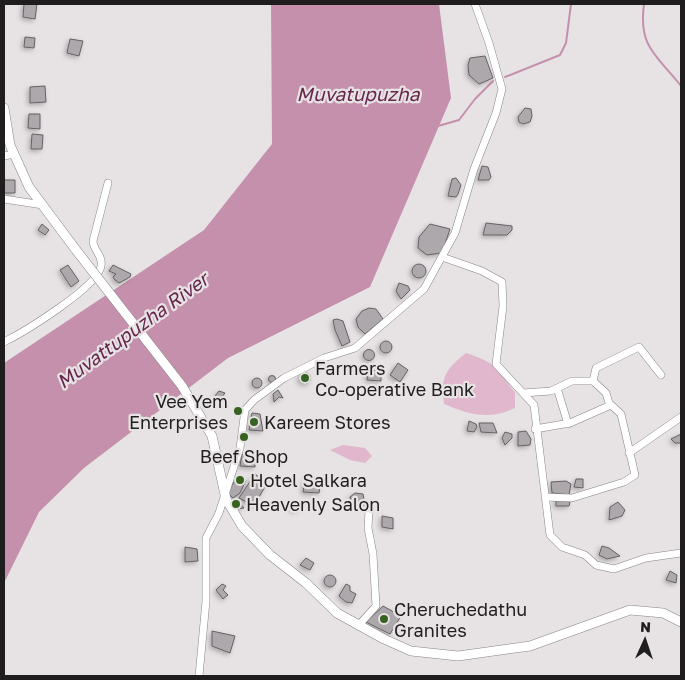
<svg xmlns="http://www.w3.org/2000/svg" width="685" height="680" viewBox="0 0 685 680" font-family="'Golos Text',sans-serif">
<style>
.green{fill:#e0b7cc}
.water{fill:#c590ab}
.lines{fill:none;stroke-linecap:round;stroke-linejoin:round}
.stream{stroke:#c590ab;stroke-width:2}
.building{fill:#ada8ab;stroke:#656163;filter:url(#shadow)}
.minor-casing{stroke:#888486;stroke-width:8}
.major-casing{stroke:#888486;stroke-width:10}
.minor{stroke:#fff;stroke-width:7}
.major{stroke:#fff;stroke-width:9}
.major-bridge-casing{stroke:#888486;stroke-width:10;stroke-linecap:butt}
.major-bridge{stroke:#fff;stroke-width:9}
.poi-dot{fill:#376321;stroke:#e7e2e4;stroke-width:2}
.labels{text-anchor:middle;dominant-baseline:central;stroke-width:4.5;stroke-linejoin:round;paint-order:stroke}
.poi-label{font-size:18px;fill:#1f1d1e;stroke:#e7e2e4;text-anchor:start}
.water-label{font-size:19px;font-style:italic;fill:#67264c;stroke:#e7e2e4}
</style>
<defs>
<filter id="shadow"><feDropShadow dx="-2" dy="2" stdDeviation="2.5" flood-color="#0004"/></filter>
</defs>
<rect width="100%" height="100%" fill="#e7e2e4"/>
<path class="green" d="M466 353C477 357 494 362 501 373 506 380 509 386 515 392V408C489 420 470 415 444 404 441 377 444 371 466 353Z
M343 445 365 448 372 456 365 463 350 460 330 450Z"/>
<path class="water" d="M271 4H439L451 98 370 287 228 358 84 468 39 512 4 583V363L204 230 272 144Z"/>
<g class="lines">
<path class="stream" d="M644 4C638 48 657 55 681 86
M505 77 560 55 566 43 571 4
M438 126 459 120 475 99 493 81"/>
</g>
<path class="building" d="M24 4H37L35 19 23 17Z
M25 37 35 38 34 48 24 47Z
M70 39 83 41 79 56 67 53Z
M485 56 493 78 479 84 469 75 468 65 470 58Z
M45 86 46 102 30 103V87Z
M525 108 531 109 532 116 530 122 523 124 519 122 518 117Z
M29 114H40V129L28 128Z
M32 134 43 135 42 149H31Z
M482 166 488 167 491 177 489 180H478Z
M456 178 461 185 458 194 456 197 448 196 452 179Z
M4 180H15V193H4Z
M486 223 512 226V230L507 235H483Z
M42 224 49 230 45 235 38 230Z
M430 224 450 229 442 253 427 255 418 248 419 237Z
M412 271a7 7 0 1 1 14 0a7 7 0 1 1-14 0Z
M68 265 79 281 71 287 60 270Z
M113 265 131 274 130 277 119 283 115 280 113 277 116 274 109 271Z
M399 283 408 286 410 290 401 299 396 291Z
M369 308 376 309 383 319 365 334 358 327 356 319 362 311Z
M337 319 343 321 350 342 342 346 335 330 333 320Z
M380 347a6 6 0 1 1 12 0a6 6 0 1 1-12 0Z
M363.5 355a5.5 5.5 0 1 1 11 0a5.5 5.5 0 1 1-11 0Z
M398 363 408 370 400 382 390 375Z
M368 369 381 372V381L367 380Z
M299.5 378a5.5 5.5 0 1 1 11 0a5.5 5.5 0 1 1-11 0Z
M268.5 379a3.5 3.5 0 1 1 7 0a3.5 3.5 0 1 1-7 0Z
M252 383a5 5 0 1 1 10 0a5 5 0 1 1-10 0Z
M278 390 283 398 279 397 274 402 273 394Z
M219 391 225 393 220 400 215 396Z
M252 413 260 414 263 431 249 430Z
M469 421 476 424 477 427 474 432 467 431Z
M479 423H493L497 433 481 432Z
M526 431 531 439 530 445 518 446V432Z
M505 432 512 434V438L505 445 502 438Z
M681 434V443H675L671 439Z
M242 454 255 455V467L240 466Z
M255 474 267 483 254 506 239 498Z
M239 475 246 480 240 493 233 498 228 493 230 488Z
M305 479 321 481 319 493 303 492Z
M576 479H583V488L574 487Z
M566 481 571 484 569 495 552 493 551 482Z
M355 493 363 494 365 505 352 506 350 497Z
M556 499 570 502 569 506H556Z
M236 501 239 502 244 508 237 509 233 502Z
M290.5 506a4.5 4.5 0 1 1 9 0a4.5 4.5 0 1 1-9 0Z
M618 502 625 510 622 516 609 520 610 507Z
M382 516 393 518V529L382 527Z
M602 546 609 548 620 556 607 559 599 555Z
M185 547 197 549 198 561 185 562Z
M306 558 314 563 310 570 300 565Z
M670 571 677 575 676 583 666 580Z
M324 581a6 6 0 1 1 12 0a6 6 0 1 1-12 0Z
M222 584 226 586 223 590 228 595 223 599 216 590Z
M346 584 350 586V591L356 594 352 603 346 602 339 596Z
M383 606 401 616 390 634 366 622Z
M212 631 235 636 230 653 212 646Z"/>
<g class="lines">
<defs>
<path id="minor" d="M4 156 14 154
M4 199 43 205
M442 257 482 271 502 282 503 306 496 364 534 405 550 535 562 547 585 555 596 565 614 569 646 558 681 553
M4 342C24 332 98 287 101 266 103 255 93 250 93 241L108 183
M593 381 596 368 639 347 661 375
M557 388 568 424
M523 393 551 391 572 381H593L606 393 609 403 621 414 635 475 624 482 572 498 545 497
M535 429 570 423 611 405
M629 453 681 417
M358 626 376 606 373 554 368 528 369 511
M199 676 206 601V538L219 513 240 448 245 410 254 400 284 378 324 358 355 348 424 289 455 233 474 169 496 113 502 89 489 43 475 4"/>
<path id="major" d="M4 108 10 145 29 187 76 250
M182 386 212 436 226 499 242 526 270 555 306 583 337 613 384 639 411 651 458 656 530 646 630 610 663 613 681 622"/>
</defs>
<use href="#minor" class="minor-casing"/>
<use href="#major" class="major-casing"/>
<use href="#minor" class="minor"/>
<use href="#major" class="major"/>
<defs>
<path id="major-bridge" d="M76 250 182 386"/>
</defs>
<use href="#major-bridge" class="major-bridge-casing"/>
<use href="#major-bridge" class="major-bridge"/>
</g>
<g class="poi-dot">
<circle cx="305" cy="378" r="5"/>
<circle cx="238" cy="411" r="5"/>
<circle cx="254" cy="422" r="5"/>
<circle cx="244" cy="437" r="5"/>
<circle cx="240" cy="480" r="5"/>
<circle cx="236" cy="504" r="5"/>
<circle cx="384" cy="619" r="5"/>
</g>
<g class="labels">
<g class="poi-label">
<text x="315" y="368">Farmers<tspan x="315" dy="21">Co-operative Bank</tspan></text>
<text x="228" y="401" text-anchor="end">Vee Yem<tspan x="228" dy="21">Enterprises</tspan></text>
<text x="264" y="422">Kareem Stores</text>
<text x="244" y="456" text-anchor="middle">Beef Shop</text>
<text x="250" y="480">Hotel Salkara</text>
<text x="246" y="504">Heavenly Salon</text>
<text x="394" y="609">Cheruchedathu<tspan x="394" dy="21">Granites</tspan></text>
</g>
<g class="water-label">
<text x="358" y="93">Muvatupuzha</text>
<text transform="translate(132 330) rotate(-36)">Muvattupuzha River</text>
</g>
</g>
<rect width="685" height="680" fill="none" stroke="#1f1d1e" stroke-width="10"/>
<g transform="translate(645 640) rotate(3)" stroke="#e7e2e4" stroke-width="4" paint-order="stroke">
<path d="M0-4L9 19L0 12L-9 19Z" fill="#1f1d1e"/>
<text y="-8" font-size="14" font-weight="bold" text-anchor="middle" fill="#1f1d1e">N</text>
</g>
</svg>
